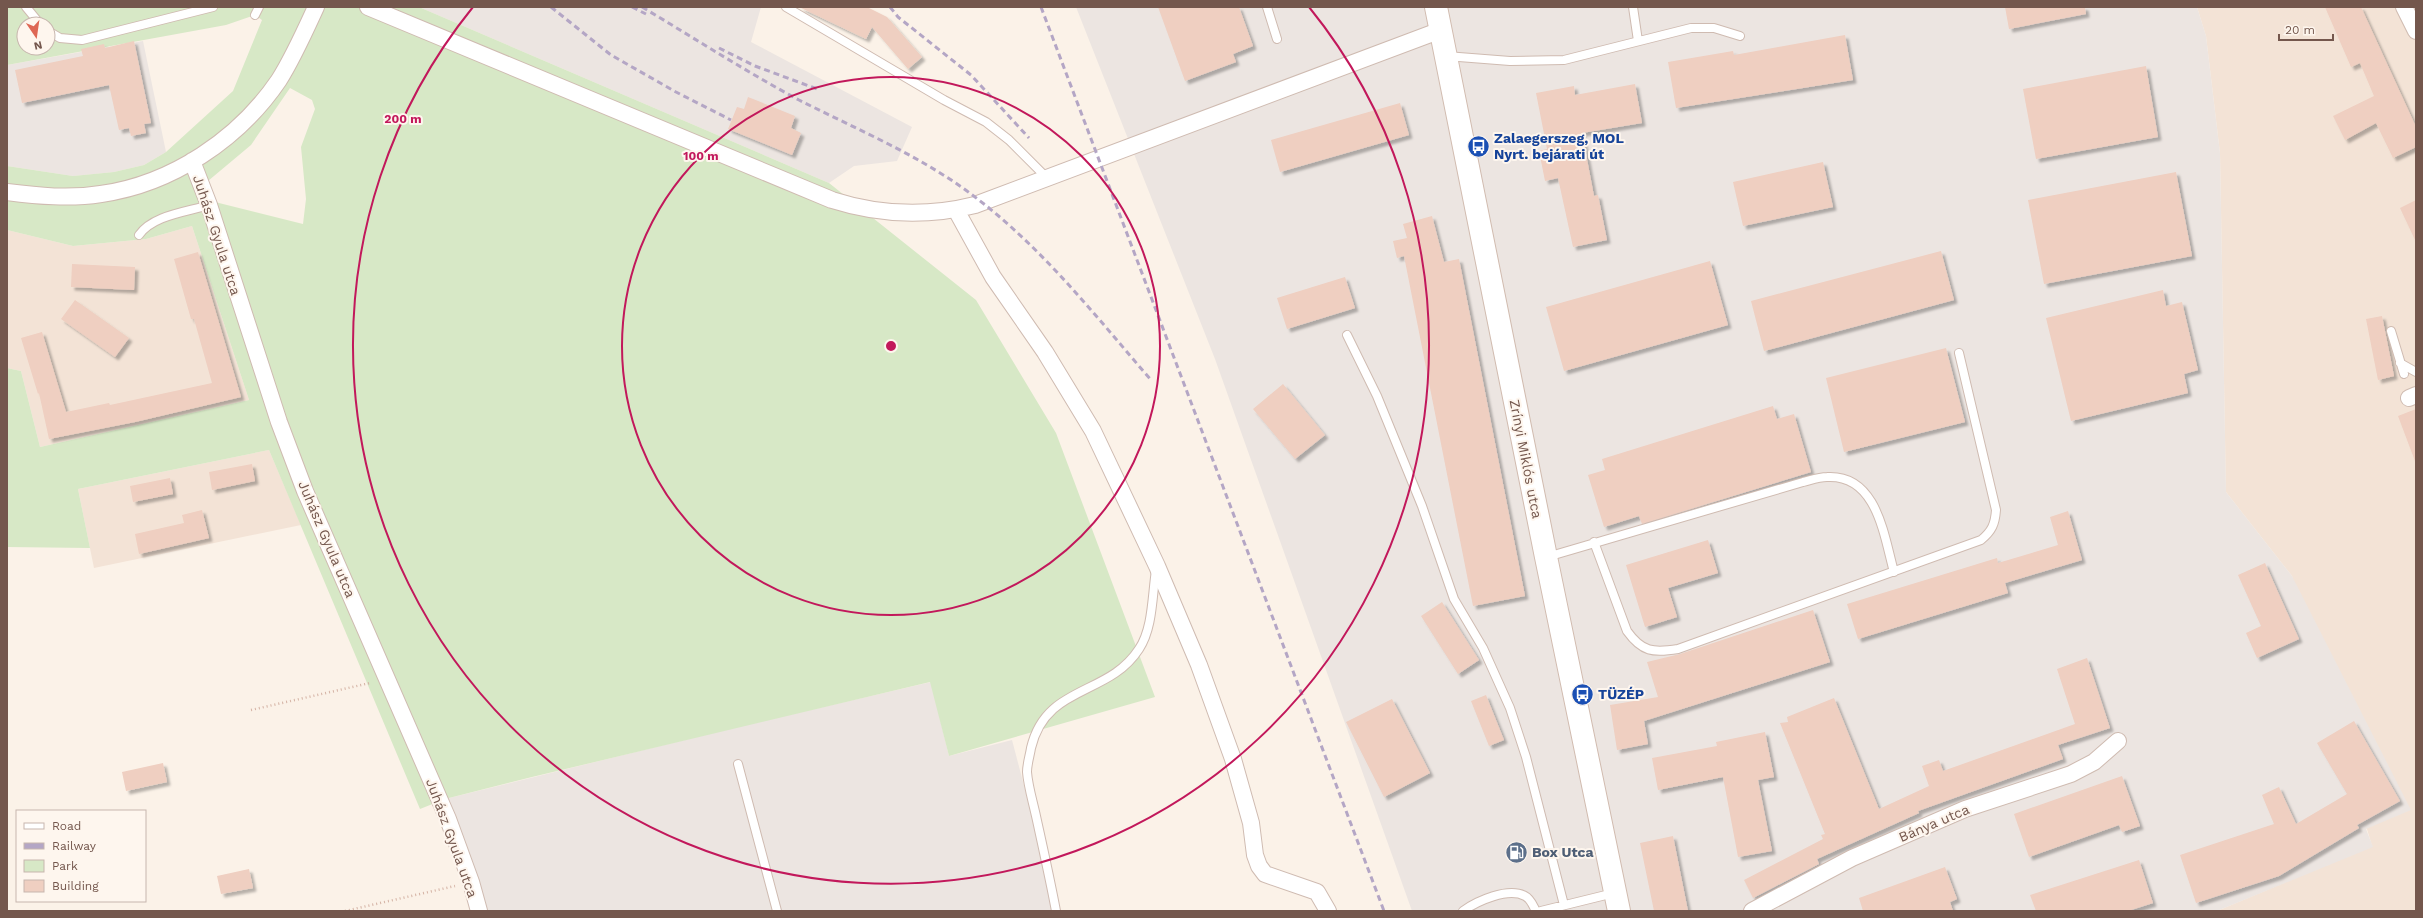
<svg xmlns="http://www.w3.org/2000/svg" width="2423" height="918" viewBox="0 0 2423 918" font-family="'Work Sans',sans-serif">
<style>
.residential{fill:#f3e3d6}
.industrial{fill:#ece5e1}
.green{fill:#d7e8c6;fill-rule:evenodd}
.building{fill:#efcfc1;filter:url(#shadow)}
.lines{fill:none;stroke-linecap:round;stroke-linejoin:round}
.lane-casing{stroke:#cfbbb1;stroke-width:10}
.street-casing{stroke:#cfbbb1;stroke-width:18}
.secondary-casing{stroke:#d1bbaf;stroke-width:24}
.path{stroke:#d4b2a4;stroke-width:2.5;stroke-dasharray:1 3;stroke-linecap:butt}
.lane{stroke:#fff;stroke-width:8}
.street{stroke:#fff;stroke-width:16}
.secondary{stroke:#fff;stroke-width:22}
.rail{stroke:#b4a6c5;stroke-width:3;stroke-dasharray:6 4;stroke-linecap:butt}
.ring{fill:none;stroke:#c2185b;stroke-width:2}
.labels{text-anchor:middle;dominant-baseline:central;stroke-width:4;stroke-linejoin:round;paint-order:stroke}
.transit-label{font-size:14px;font-weight:bold;fill:#164399;stroke:#fef6ee;text-anchor:start}
.street-label{font-size:14px;fill:#74574d;stroke:#fef6ee}
.service-label{font-size:14px;font-weight:bold;fill:#4e5e75;stroke:#fef6ee;text-anchor:start}
.centre{fill:#c2185b;stroke:#fef6ee;stroke-width:2}
.ring-label{font-size:12px;text-anchor:middle;font-weight:bold;fill:#c2185b;stroke:#fef6ee;stroke-width:4;stroke-linejoin:round;paint-order:stroke}
</style>
<defs>
<filter id="shadow"><feDropShadow dx="3.5" dy="3.5" stdDeviation="1" flood-color="#0004"/></filter>
</defs>
<rect width="100%" height="100%" fill="#fbf2e8"/>
<path class="residential" d="M2197 7H2416V911H2217L2372 846 2292 576 2226 492 2220 153 2206 36Z
M192 226 249 400 40 447 21 371 7 368V230L73 246 146 239Z
M269 450 301 525 94 568 78 489Z"/>
<path class="industrial" d="M419 7H761L751 42 912 127 897 161 854 166 829 183Z
M1076 7H2197L2206 36 2220 153 2226 492 2292 576 2411 810 2366 829 2373 847 2217 911H1412L1215 359Z
M143 41 166 152 144 165 114 172 73 176 7 166V65Z
M931 682 949 756 1012 740 1057 911H477L445 799 729 729Z"/>
<path class="green" d="M7 7H419L829 183 976 300 1056 433 1155 697 949 756 930 682 532 777 445 799 420 809 269 450 78 489 90 548 7 547V368L21 371 40 447 249 400 192 226 146 239 73 246 7 230V166L73 176 114 172 144 165 166 152 233 91 262 20 255 15 226 25 7 65ZM24 24H48V48H24ZM290 88 312 100 315 109 301 147 306 199 303 224 215 202 208 181 251 145Z"/>
<path class="building" d="M799 7H867L887 17 922 57 908 69 872 27 866 39Z
M1158 7H1239L1253 46 1233 54 1236 62 1185 81Z
M2005 7H2085L2086 14 2009 29Z
M2325 7H2361L2416 127V147L2393 158 2376 123 2345 140 2333 116 2374 96 2360 63 2351 67Z
M1845 35 1853 80 1676 108 1668 62 1733 51 1734 55Z
M134 41 151 123 144 124 146 133 131 136 129 128 119 130 109 85 22 103 15 70 83 56 81 49 104 44 105 48Z
M2146 66 2158 137 2036 159 2023 89Z
M1635 84 1642 123 1582 133 1594 196 1598 195 1607 240 1573 247 1558 178 1545 181 1539 151 1547 149 1536 93 1574 86 1575 95Z
M748 97 795 116 791 128 801 133 792 155 728 129 737 107 744 109Z
M1400 103 1409 135 1280 172 1271 140Z
M1823 162 1833 207 1743 226 1733 182Z
M2176 172 2192 256 2044 284 2028 200Z
M2416 200V242L2400 208Z
M1432 216 1444 262 1459 259 1525 596 1473 606 1404 256 1397 258 1393 241 1407 238 1403 224Z
M1941 251 1954 300 1764 351 1751 301Z
M198 252 241 397 135 422 49 439 39 393 38 394 21 338 42 332 66 412 109 403 110 405 212 383 194 319H191L174 259Z
M1710 261 1728 325 1564 371 1546 307Z
M72 264 135 267 134 290 71 287Z
M1345 277 1355 308 1287 329 1277 298Z
M2163 290 2166 306 2182 302 2198 370 2184 374 2188 393 2071 421 2046 318Z
M75 300 129 338 115 357 61 319Z
M2382 316 2394 376 2378 380 2366 319Z
M1946 348 1965 422 1844 452 1826 378Z
M1283 384 1325 435 1295 459 1253 409Z
M1773 406 1777 419 1794 414 1811 472 1642 524 1639 516 1604 527 1588 475 1605 470 1602 459Z
M2416 409V461H2415L2398 416Z
M252 464 255 481 212 490 209 472Z
M170 478 173 494 133 502 130 486Z
M202 510 209 538 139 554 135 534 184 523 182 515Z
M2068 511 2082 560 2005 583 2008 593 1858 639 1847 604 1997 558 1998 563 2058 545 2050 517Z
M1708 540 1718 573 1668 588 1677 617 1645 627 1626 565Z
M2265 563 2299 639 2257 658 2246 633 2261 626 2238 575Z
M1442 602 1479 660 1458 674 1421 616Z
M1813 610 1830 662 1644 721 1648 744 1617 750 1610 705 1658 697 1647 662 1680 654Z
M2087 658 2110 728 2058 745 2063 759 1918 811 1919 813 1817 859 1819 864 1753 898 1744 880 1823 839 1821 835 1825 834 1780 723 1788 722 1787 717 1834 698 1879 809 1929 786 1922 766 1939 760 1943 771 2075 724 2057 669Z
M1486 695 1504 740 1489 746 1471 701Z
M1392 699 1430 773 1384 797 1346 722Z
M2354 721 2400 801 2357 825 2359 828 2279 876 2196 903 2180 855 2274 824 2262 795 2279 787 2296 824 2347 794 2317 743Z
M1765 732 1774 777 1758 780 1772 851 1738 857 1723 777 1658 790 1652 758 1717 746 1716 742Z
M163 763 167 782 126 791 122 772Z
M2122 776 2140 826 2122 832 2119 825 2029 857 2014 814Z
M1673 836 1688 911H1654L1640 843Z
M2139 860 2153 903 2128 911H2036L2030 895Z
M1945 867 1957 899 1950 902 1953 911H1863L1859 898Z
M249 869 253 888 221 894 217 876Z"/>
<g class="lines">
<defs>
<path id="lane" d="M26 7 40 24
M786 7 944 100 986 122 1009 140 1047 178
M1267 7 1277 39
M1633 7 1638 41
M255 15 259 7
M48 31 60 38 82 40 213 7
M1446 56 1510 61 1564 60 1691 28H1714L1740 36
M139 235C153 215 187 212 209 205
M2391 331 2404 374
M1347 335 1377 396 1422 506 1454 599 1483 648 1510 708 1526 757 1564 905
M2400 363 2416 372
M1594 542 1627 631C1642 652 1653 653 1678 649L1981 540C1992 531 1995 524 1996 510L1959 353
M1547 557 1803 482C1811 480 1819 477 1827 477 1877 474 1884 536 1894 572
M738 764 777 911
M1056 911C1050 879 1043 848 1036 816 1033 802 1028 786 1027 772 1027 764 1030 755 1031 748 1046 684 1108 697 1139 649 1153 628 1152 596 1156 570
M1463 911C1477 901 1508 887 1525 896 1531 899 1533 906 1536 911
M1541 911 1614 893"/>
<path id="street" d="M368 7 832 200C879 215 927 217 975 205L1441 30
M2404 7 2416 31
M192 161 209 205 279 422 305 491 448 819 471 882 479 911
M7 192C38 196 70 199 101 194 172 184 239 139 279 80 293 58 305 31 316 7
M956 210 993 277 1045 352 1093 431 1157 566 1199 665 1233 759 1251 823 1255 855 1259 866 1265 874 1317 892 1328 911
M2409 398 2416 395
M1752 911 1852 858 1965 809 2071 774 2094 762 2118 741"/>
<path id="secondary" d="M1436 7 1546 557 1619 911"/>
</defs>
<use href="#lane" class="lane-casing"/>
<use href="#street" class="street-casing"/>
<use href="#secondary" class="secondary-casing"/>
<path class="path" d="M251 710 370 683
M345 911 455 886"/>
<use href="#lane" class="lane"/>
<use href="#street" class="street"/>
<use href="#secondary" class="secondary"/>
<path class="rail" d="M551 7 611 55 676 92 731 120
M632 7 646 14
M642 7C694 38 745 71 799 100 856 129 919 155 971 194 1041 246 1094 314 1151 380
M890 7 898 17 971 75 1029 138
M1041 7 1384 911
M719 48 755 66 820 90"/>
</g>
<g class="ring">
<circle cx="891" cy="346" r="269"/>
<path d="M1309 7A538 538 0 1 1 473 7"/>
</g>
<defs>
<symbol id="bus-disc" viewBox="-11 -11 22 22"><circle r="9.5" fill="#1a4fb4" stroke="#fef6ee"/><path d="M-5-6H5V4H4V6H2V4H-2V6H-4V4H-5ZM-3.5-4V0h7V-4ZM-3.5 1.2v1.5H-2V1.2ZM2 1.2v1.5H3.5V1.2Z" fill="#fff"/></symbol>
<symbol id="fuel-disc" viewBox="-11 -11 22 22"><circle r="9.5" fill="#5c6f8a" stroke="#fef6ee"/><path d="M-5.5-6h7V0h2V4h1.3V-2.5L3-4.5l.8-.8L6-3V5H2.5V1h-1V6h-7ZM-4.2-4.7v3.2H.2V-4.7Z" fill="#fff"/></symbol>
</defs>
<g fill-rule="evenodd">
<use href="#bus-disc" x="1466" y="134" width="25" height="25"/>
<use href="#bus-disc" x="1570" y="682" width="25" height="25"/>
<use href="#fuel-disc" x="1504" y="840" width="25" height="25"/>
</g>
<g class="labels">
<g class="transit-label">
<text x="1494" y="138">Zalaegerszeg, MOL<tspan x="1494" dy="16">Nyrt. bejárati út</tspan></text>
<text x="1598" y="694">TÜZÉP</text>
</g>
<g class="street-label">
<text transform="translate(217 235) rotate(72)">Juhász Gyula utca</text>
<text transform="translate(1526 459) rotate(79)">Zrínyi Miklós utca</text>
<text transform="translate(327 539) rotate(67)">Juhász Gyula utca</text>
<text transform="translate(1934 823) rotate(-23)">Bánya utca</text>
<text transform="translate(452 838) rotate(70)">Juhász Gyula utca</text>
</g>
<g class="service-label">
<text x="1532" y="852">Box Utca</text>
</g>
</g>
<circle cx="891" cy="346" r="6" class="centre"/>
<g class="ring-label">
<text x="403" y="123">200 m</text>
<text x="701" y="160">100 m</text>
</g>
<rect width="2423" height="918" fill="none" stroke="#74574d" stroke-width="16"/>
<rect x="16" y="810" width="130" height="92" fill="#fef6ee" stroke="#c7b6ae"/>
<rect x="24" y="823" width="20" height="6" fill="#ffffff" stroke="#c7b6ae"/>
<text x="52" y="830" font-size="12" fill="#74574d">Road</text>
<rect x="24" y="843" width="20" height="6" fill="#b4a6c5" stroke="#c7b6ae"/>
<text x="52" y="850" font-size="12" fill="#74574d">Railway</text>
<rect x="24" y="860" width="20" height="12" fill="#d7e8c6" stroke="#c7b6ae"/>
<text x="52" y="870" font-size="12" fill="#74574d">Park</text>
<rect x="24" y="880" width="20" height="12" fill="#efcfc1" stroke="#c7b6ae"/>
<text x="52" y="890" font-size="12" fill="#74574d">Building</text>
<g transform="translate(36 36) rotate(167)"><circle r="19" fill="#fef6ee" stroke="#c7b6ae"/>
<path d="M0-3L7 15L0 10L-7 15Z" fill="#de6754"/>
<text y="-6" font-size="11" font-weight="bold" text-anchor="middle" fill="#74574d">N</text>
</g>
<path d="M2279 34v6h54v-6" fill="none" stroke="#74574d" stroke-width="2"/>
<text x="2285" y="34" font-size="12" fill="#74574d" stroke="#fef6ee" stroke-width="3" paint-order="stroke">20 m</text>
</svg>
